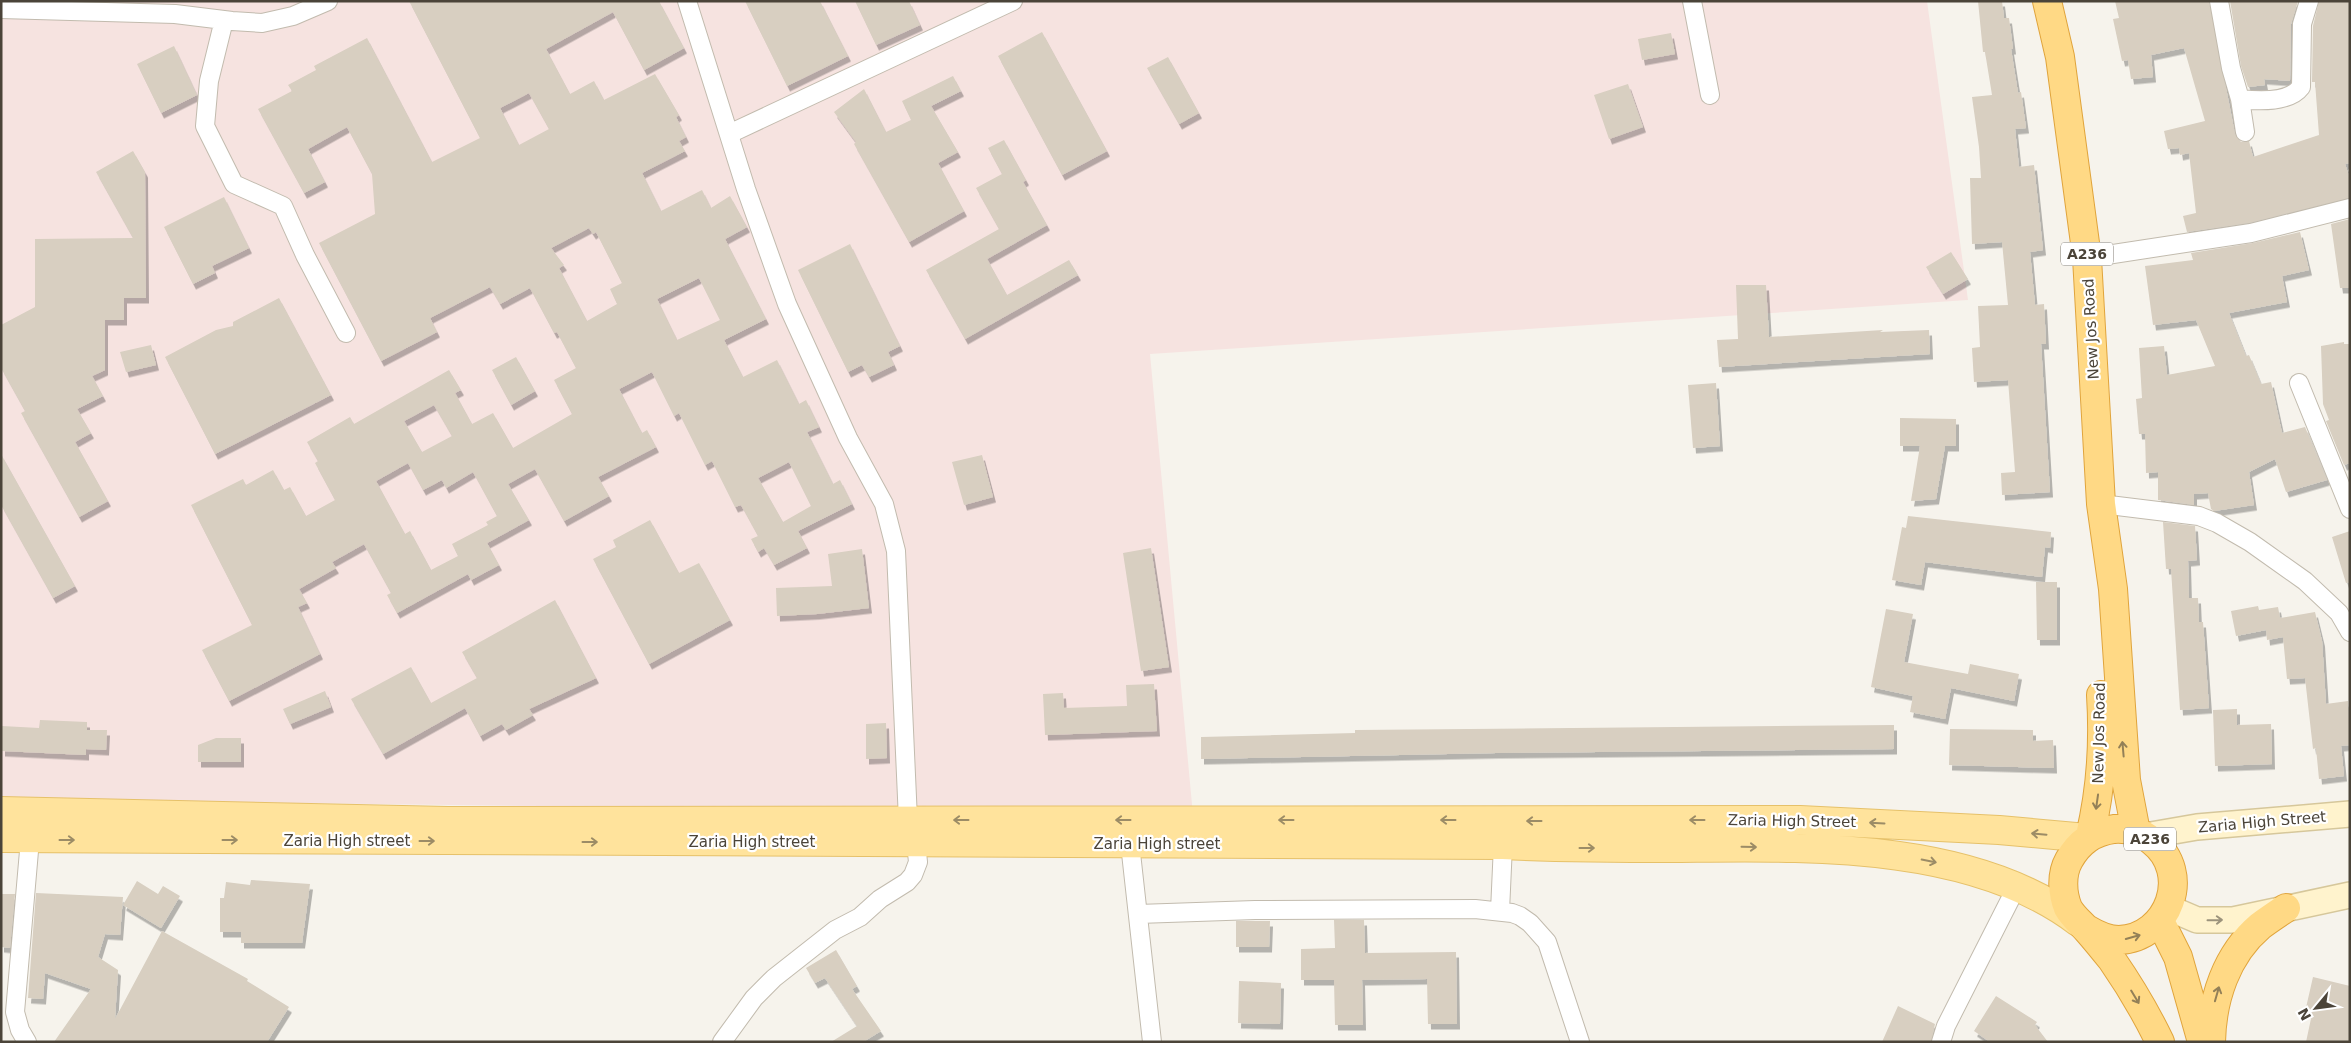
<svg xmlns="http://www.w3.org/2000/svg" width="2351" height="1043" viewBox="0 0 2351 1043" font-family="'DejaVu Sans',sans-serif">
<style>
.medical{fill:#f6e3e0}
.building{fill:#d8cfc1;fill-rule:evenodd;filter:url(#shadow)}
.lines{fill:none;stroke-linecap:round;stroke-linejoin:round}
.minor-casing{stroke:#c2bbae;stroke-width:20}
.secondary-casing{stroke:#d6c79b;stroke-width:28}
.primary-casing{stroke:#e6c16a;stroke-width:30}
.trunk-casing{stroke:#e0a43c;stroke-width:30}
.minor{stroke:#fff;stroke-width:18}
.secondary{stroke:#fff3cd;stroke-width:25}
.primary{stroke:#ffe39c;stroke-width:28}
.trunk{stroke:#ffd985;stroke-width:28}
.oneway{stroke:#938057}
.oneway2{stroke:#9c8c66}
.oneway3{stroke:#9c937c}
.labels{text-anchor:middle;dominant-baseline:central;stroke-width:4.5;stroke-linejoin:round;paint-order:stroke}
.shield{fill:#fff;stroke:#817c74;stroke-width:1}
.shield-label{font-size:14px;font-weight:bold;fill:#4b4439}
.street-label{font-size:15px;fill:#4b4439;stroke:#fff}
</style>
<defs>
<filter id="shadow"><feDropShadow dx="3" dy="5.5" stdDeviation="0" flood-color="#0004"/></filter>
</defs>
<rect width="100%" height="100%" fill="#f6f3ec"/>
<path class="medical" d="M1 1H1927L1968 300 1150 354 1193 815 1 799Z"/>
<path class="building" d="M409 1H659L684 48 644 70 613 12 546 49 570 94 594 81 604 100 655 74 679 115 676 117 686 137 679 141 685 151 642 173 661 211 702 190 711 208 730 196 747 227 725 239 766 319 724 340 743 377 777 360 799 404 806 400 819 427 807 432 833 484 840 480 852 504 798 531 807 548 774 565 764 548 758 552 751 539 758 536 741 505 735 507 712 461 705 465 679 413 674 416 652 372 619 389 642 433 647 430 656 447 598 477 609 496 564 521 535 469 508 484 529 520 487 543 499 565 471 580 468 574 397 613 387 595 391 593 364 544 332 562 336 568 299 589 307 603 298 607 320 654 229 701 202 650 252 625 191 505 243 479 246 485 273 470 284 490 290 487 306 516 335 500 315 463 318 461 307 442 350 417 354 424 449 370 461 390 455 393 472 424 493 413 513 448 572 414 554 380 576 368 557 332 554 333 530 288 500 304 490 287 430 318 437 332 381 361 319 243 375 214 372 174 347 127 308 149 325 182 304 193 258 109 292 91 288 85 316 70 314 66 367 38 432 162 480 138ZM529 93 549 129 519 145 500 108ZM589 228 593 234 596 232 622 283 610 289 617 304 587 321 559 268 564 265 551 248ZM699 278 720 320 677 340 657 299ZM434 405 452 436 422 452 404 421ZM789 462 811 506 783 522 758 478ZM408 463 423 490 442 480 446 488 473 472 497 516 486 522 488 525 452 544 458 556 431 570 410 531 405 534 376 481Z
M745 1H820L848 56 787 86Z
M855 1H909L920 25 876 45Z
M1978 1H2002L2004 18H2009L2013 49H2011L2018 93 2021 92 2026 128 2015 129 2019 167 2034 165 2043 250 2030 252 2035 305 2044 304 2046 344H2041L2050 492 2002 495 2001 473 2015 472 2008 380 1974 382 1972 348 1980 347 1978 306 2008 305 2002 242 1972 244 1970 178H1981L1979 147 1972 97 1992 95 1985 52H1983Z
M2115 1H2209L2235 134 2241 142 2249 141 2253 157 2319 135 2315 82H2312L2313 26 2319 1H2350V163L2345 164 2350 179V198L2249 223 2187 232 2183 216 2196 213 2189 153 2180 155 2179 148 2168 149 2164 131 2205 121 2184 48 2151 55 2153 77 2131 79 2128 60 2122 61 2113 19 2119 18Z
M2230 1H2298L2291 24 2290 81 2264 79 2265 85 2248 87 2241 66Z
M1042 32 1107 151 1062 175 998 56Z
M1671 33 1675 54 1642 60 1638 39Z
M174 46 197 95 161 113 137 64Z
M1168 57 1199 113 1179 124 1147 68Z
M953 76 961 91 931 106 958 152 938 163 964 211 909 242 854 144 856 142 834 112 864 89 886 132 911 120 902 101Z
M1628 84 1643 127 1609 139 1594 95Z
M1004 140 1026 180 1023 182 1047 225 987 259 1007 295 1069 260 1078 275 965 339 926 270 999 229 976 188 1002 174 988 148Z
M133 151 145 172 146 298H124V320H105V370L92 376 103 396 77 409 91 433 75 442 108 501 79 517 21 413 25 411 1 368V325L35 307V239L133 238 96 172Z
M224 197 249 248 212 266 215 273 193 284 164 227Z
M2350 219V288H2340L2331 224Z
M2300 232 2309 270 2282 276 2287 302 2229 313 2246 356 2249 355 2261 384 2271 382 2282 433 2305 427 2327 480 2286 492 2275 459 2249 472 2254 505 2214 511 2211 509 2208 493 2194 494V505L2158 500V472L2146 473 2145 434H2139L2136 399 2142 398 2139 348 2164 346 2167 375 2215 366 2196 320 2153 325 2145 266 2193 260 2191 253 2253 243Z
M850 244 900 346 888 352 894 365 869 377 862 365 848 372 798 270Z
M1951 252 1968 279 1943 294 1926 267Z
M1736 285H1766L1769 337 1883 330 1880 332 1929 330 1930 354 1719 367 1717 340 1738 339Z
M279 298 331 395 215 454 165 357 216 330 233 326V322Z
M2344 342V344H2350V463L2344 465 2326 421 2329 420 2323 404 2321 346Z
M151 345 156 365 126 372 120 352Z
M516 357 535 391 511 405 492 370Z
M1716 383 1720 446 1693 448 1688 385Z
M1900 418 1956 419V446H1945L1936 499 1911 501 1920 446H1900Z
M1 454 75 586 53 598 1 505Z
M982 455 993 497 964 505 952 462Z
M1908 516 2051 532 2050 548 2045 547 2042 577 1925 562 1921 585 1892 580 1902 527 1906 528Z
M650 520 679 573 699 563 730 620 649 664 593 559 616 547 613 540Z
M2163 522 2195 526 2197 560 2188 561 2189 598H2198L2199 622H2203L2209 708 2180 710 2171 569H2166Z
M2350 531V582L2346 583 2332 537Z
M1151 548 1169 667 1141 671 1123 553Z
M862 549 869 608 817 614 777 616 776 588 832 586 828 554Z
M2036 582H2057V640H2037Z
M555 600 596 678 529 709 533 715 506 730 502 724 480 736 465 708 383 754 351 699 411 667 431 703 477 678 462 652Z
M2258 606 2259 610 2278 607 2280 618 2315 612 2322 641 2326 704 2348 701 2350 745 2341 746 2344 776 2319 779 2316 748 2313 749 2305 678 2287 679 2283 637 2267 640 2266 630 2236 636 2231 611Z
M1886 609 1913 614 1904 662 1968 674 1970 664 2019 674 2014 701 1951 688 1945 719 1910 712 1913 696 1871 687Z
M1154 684 1157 731 1045 735 1043 694 1063 693 1064 708 1127 706 1126 685Z
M325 691 331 707 290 724 283 709Z
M2237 709V725L2271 724 2272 764 2215 766 2213 710Z
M40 720 87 722V730H107L106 750 86 749V755L2 751V726L39 728Z
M886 723 887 758 866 759V724Z
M1894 725V749L1496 753 1201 759V737L1355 733V730Z
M1950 729 2033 730V741L2053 740 2054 768 1949 765Z
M216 738H241V762H198V745Z
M251 880 310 884 302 943H241V932H220V898H224L226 882 250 885Z
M137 881 158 894 163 886 180 896 161 928 123 905Z
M36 893 123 897 120 935 105 934 98 957 118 970 115 1019 162 931 248 979 247 981 289 1007 267 1042H54L91 989 45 973 43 999 28 998Z
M1 894H15L10 948 1 947Z
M1334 920H1364L1365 953 1456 952 1457 1024H1428L1427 979 1362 980 1363 1025H1335L1334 980H1301V949L1335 948Z
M1236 921H1270L1269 947H1236Z
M836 950 857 986 852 989 881 1031 863 1042H831L857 1026 825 978 815 983 806 968Z
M2313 977 2350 986V1042H2306L2312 1014 2305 1012Z
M1239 981 1281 983 1280 1024 1238 1023Z
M1996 996 2037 1022 2035 1025 2048 1042H1990L1974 1031Z
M1898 1006 1935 1024 1931 1042H1882Z"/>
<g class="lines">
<defs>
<path id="minor" d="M687 1 746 189 787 304 848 438 884 504 896 551 908 820
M1692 1 1710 95
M2219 1 2231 68 2240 99 2245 132
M1 9 175 14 232 21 262 23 293 16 328 1
M224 20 209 81 205 126 234 184 283 206 305 255 346 333
M2240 99C2258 101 2289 103 2301 87L2302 24 2309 1
M729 134 1013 1
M2087 258 2251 233 2350 208
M2299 383 2350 509
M2101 504 2199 516 2217 523 2250 542 2305 581 2339 613 2350 632
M1130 844 1152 1042
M1500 911 1503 845
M1138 914 1255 910 1475 909 1512 913 1520 916 1530 923 1547 942 1580 1042
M27 1042 20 1030 15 1012 31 828
M722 1042 754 998 774 978 835 930 860 917 880 899 907 882 913 875 918 862 916 843
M1941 1042 1946 1026 2017 886"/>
<path id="secondary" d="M2145 836 2197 827 2350 814
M2169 908 2197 920H2233L2350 895"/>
<path id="primary" d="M1 811 448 821 1800 820 1999 830 2087 838
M1 838 1503 845C1561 848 1619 848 1677 848 1806 847 1971 841 2078 922"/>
<path id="trunk" d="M2047 1 2060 57 2087 258 2101 504 2113 589 2126 780 2136 832
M2090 836C2101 790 2104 742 2101 695
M2160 921 2178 957 2202 1042
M2087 929C2097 935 2107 940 2119 940 2169 938 2193 873 2152 841 2141 832 2128 828 2114 829 2093 832 2079 842 2069 860 2061 874 2062 893 2068 908 2073 917 2081 923 2088 931 2096 940 2104 950 2112 960 2130 986 2146 1013 2160 1042
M2211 1042C2212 999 2226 955 2260 926 2268 920 2277 914 2286 908"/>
</defs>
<use href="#minor" class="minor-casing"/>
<use href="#secondary" class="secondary-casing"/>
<use href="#primary" class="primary-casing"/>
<use href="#trunk" class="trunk-casing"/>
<use href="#minor" class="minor"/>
<use href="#secondary" class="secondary"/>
<use href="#primary" class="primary"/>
<use href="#trunk" class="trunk"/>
</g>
<defs><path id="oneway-shaft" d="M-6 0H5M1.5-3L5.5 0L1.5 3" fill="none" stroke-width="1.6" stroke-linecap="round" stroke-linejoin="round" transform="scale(1.25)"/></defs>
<g class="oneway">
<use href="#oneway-shaft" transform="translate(2123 749) rotate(-95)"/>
<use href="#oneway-shaft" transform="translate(2097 802) rotate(98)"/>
<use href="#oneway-shaft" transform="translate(2133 937) rotate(-16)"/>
<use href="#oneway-shaft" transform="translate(2217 994) rotate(-74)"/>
<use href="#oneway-shaft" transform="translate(2135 997) rotate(59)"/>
</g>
<g class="oneway2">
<use href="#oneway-shaft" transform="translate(961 820) rotate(-180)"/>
<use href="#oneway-shaft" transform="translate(1123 820) rotate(-180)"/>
<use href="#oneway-shaft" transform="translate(1286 820) rotate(-180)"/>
<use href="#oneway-shaft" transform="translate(1448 820) rotate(-180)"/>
<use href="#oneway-shaft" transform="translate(1697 820) rotate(180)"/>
<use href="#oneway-shaft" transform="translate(1534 821) rotate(-180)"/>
<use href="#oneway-shaft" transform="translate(1877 823) rotate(-177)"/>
<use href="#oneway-shaft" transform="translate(2039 834) rotate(-175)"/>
<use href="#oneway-shaft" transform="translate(67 840)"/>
<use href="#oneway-shaft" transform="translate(230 840)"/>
<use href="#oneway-shaft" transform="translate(427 841)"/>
<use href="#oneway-shaft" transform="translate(590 842)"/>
<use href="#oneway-shaft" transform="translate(1749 847) rotate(1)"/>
<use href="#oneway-shaft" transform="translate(1587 848)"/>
<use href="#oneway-shaft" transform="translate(1929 861) rotate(11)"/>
</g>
<use class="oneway3" href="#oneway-shaft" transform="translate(2215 920) rotate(-1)"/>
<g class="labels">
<g class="shield">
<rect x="2061" y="242.5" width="52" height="23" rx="4"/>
<rect x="2124" y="827.5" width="52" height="23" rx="4"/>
</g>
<g class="shield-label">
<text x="2087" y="254">A236</text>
<text x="2150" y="839">A236</text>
</g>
<g class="street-label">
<text transform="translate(2091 329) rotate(-93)">New Jos Road</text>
<text transform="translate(2099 733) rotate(-89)">New Jos Road</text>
<text transform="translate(1792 821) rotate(1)">Zaria High Street</text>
<text transform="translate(2262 822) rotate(-5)">Zaria High Street</text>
<text x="347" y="841">Zaria High street</text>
<text x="752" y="842">Zaria High street</text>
<text x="1157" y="844">Zaria High street</text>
</g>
</g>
<rect width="2351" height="1043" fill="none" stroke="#4b4439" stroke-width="5"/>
<g transform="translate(2316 1008) rotate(241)" stroke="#ffffff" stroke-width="4" paint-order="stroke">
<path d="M0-4L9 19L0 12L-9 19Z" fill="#4b4439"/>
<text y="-8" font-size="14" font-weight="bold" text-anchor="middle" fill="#4b4439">N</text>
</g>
</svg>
